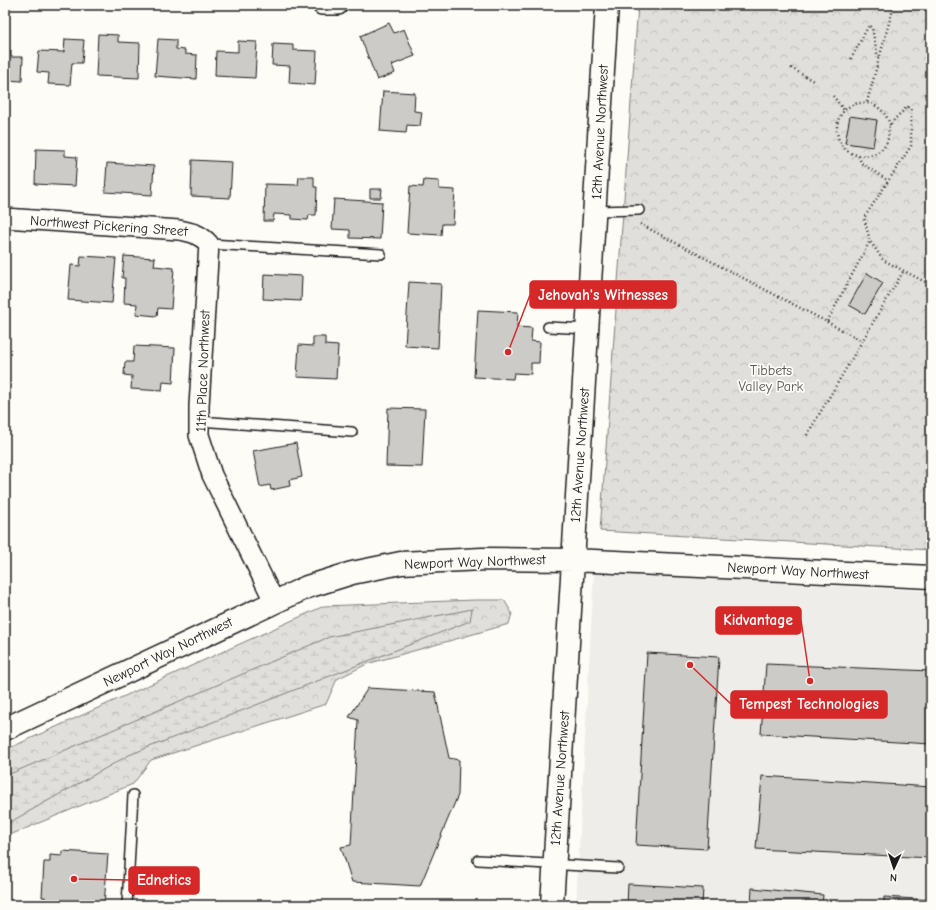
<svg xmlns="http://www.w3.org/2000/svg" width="936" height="910" viewBox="0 0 936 910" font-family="'Comic Neue',sans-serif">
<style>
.built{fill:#eeede9}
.forest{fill:url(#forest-crowns);stroke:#7e7e7c}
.wetland{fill:url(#wetland-marsh);stroke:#7e7e7c}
.building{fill:#cccbc8;stroke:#1c1c1c}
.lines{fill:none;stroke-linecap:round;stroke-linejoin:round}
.service-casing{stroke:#1c1c1c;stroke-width:12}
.minor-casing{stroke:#1c1c1c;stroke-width:22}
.tertiary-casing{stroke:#1c1c1c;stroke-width:25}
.path{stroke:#1c1c1c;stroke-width:2.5;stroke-dasharray:1 3;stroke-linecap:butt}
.service{stroke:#fdfcf7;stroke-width:9}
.minor{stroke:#fdfcf7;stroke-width:19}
.tertiary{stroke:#fdfcf7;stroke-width:22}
.labels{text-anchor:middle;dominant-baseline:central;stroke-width:3.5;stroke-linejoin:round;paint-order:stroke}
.street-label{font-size:14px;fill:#1c1c1c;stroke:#fdfcf7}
.park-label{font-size:14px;fill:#575655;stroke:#fdfcf7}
.leader{fill:none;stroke:#d62828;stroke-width:1.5}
.callout-dot{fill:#d62828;stroke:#fdfcf7;stroke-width:1.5}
.callout{fill:#d62828;stroke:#d62828;stroke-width:1.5}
.callout-label{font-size:15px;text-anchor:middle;font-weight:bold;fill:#fff}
</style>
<defs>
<pattern id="forest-crowns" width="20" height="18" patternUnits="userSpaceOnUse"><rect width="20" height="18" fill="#e0dfdb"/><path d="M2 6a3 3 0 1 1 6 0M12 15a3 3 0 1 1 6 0" fill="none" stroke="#c0bfbb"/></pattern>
<pattern id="wetland-marsh" width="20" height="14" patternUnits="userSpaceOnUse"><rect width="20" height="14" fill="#e0dfdb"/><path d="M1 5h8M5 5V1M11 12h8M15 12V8" fill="none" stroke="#c0bfbb"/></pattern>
</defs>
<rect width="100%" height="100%" fill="#fdfcf7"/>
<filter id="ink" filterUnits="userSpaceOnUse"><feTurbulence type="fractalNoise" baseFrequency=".025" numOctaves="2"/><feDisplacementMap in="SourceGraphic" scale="8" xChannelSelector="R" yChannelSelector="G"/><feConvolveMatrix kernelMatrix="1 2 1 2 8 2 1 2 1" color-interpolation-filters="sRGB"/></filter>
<g filter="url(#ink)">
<path class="built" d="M594 573 931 591V905H576Z"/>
<path class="forest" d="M638 5H931V550L600 531Z
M475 600H504L512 613 509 624 367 664 337 679 326 704 151 760 133 784 5 837V750L324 606Z"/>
<path class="wetland" d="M472 609 470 621 129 755 5 825V776L329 637Z"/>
<path class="building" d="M389 23 394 33 404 29 415 56 392 65 395 73 377 80 360 36Z
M98 34 118 35V42L140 43 139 78 96 76Z
M65 39 84 40 82 63H72L70 85 48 84 49 73 37 72 39 51 64 52Z
M158 39 176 40V49L185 50V54L197 55 196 79 155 76Z
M238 41 257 42 255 78 215 76 216 51 238 52Z
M273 44 293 45V50L317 51 315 85 289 83 290 66 272 65Z
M5 51H11V57H23L22 81 5 80Z
M383 91 415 93 414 111 422 112 420 126 407 125 406 133 380 131Z
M850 116 877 120 873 147 845 143Z
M36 149 65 150V156L77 157 75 186 35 184Z
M192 160 232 162 230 198 191 196Z
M107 163 154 166 152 195 105 192Z
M299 177H314V187H317L316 215H309L308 220 292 219V215L274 214 273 221H264L265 184 298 185Z
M424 180 439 181V189L455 190 453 224H442L441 235 407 233 410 186 423 187Z
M370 189H382L381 198H370Z
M334 199 382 202 380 239 350 238V230L332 229Z
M81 256 116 258 112 303 68 300 71 265 80 266Z
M124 256 155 258 154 266 174 268 171 309 158 308 157 316 136 314 137 304 124 303 125 278H122Z
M867 273 883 283 865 314 849 305Z
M264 274 302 276 301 301 263 299Z
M409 282 441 284 438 348 405 346Z
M478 310 518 312 517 327 532 328 531 341 540 342 539 363H531V374L514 373 513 379 474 377Z
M313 337H325V345L338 346 336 379 297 377 299 345 313 346Z
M134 346 175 348 173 383 163 382 162 391 131 389 132 376 124 375 125 362H133Z
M388 408 425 409 422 467 386 466Z
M296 443 302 477 289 480 290 486 271 490 270 485 260 487 253 451Z
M647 653 719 657 707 849 636 845Z
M766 664 931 671V744L761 734Z
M368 688 435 692 449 758 459 760 458 795 420 886 352 882 341 847 351 845 358 720 349 717Z
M762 776 931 787V858L756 849Z
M62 851 108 854 104 905H45V897H42L44 862H50V855L62 856Z
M628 884 703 888 702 905H627Z
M752 888 823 895 822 905H751Z
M884 897 931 900V905H884Z"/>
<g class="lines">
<defs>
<path id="service" d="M595 211 639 210
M209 244 381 254
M548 327 588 329
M199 421 352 432
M478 860 618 868
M127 905 133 795"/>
<path id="minor" d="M322 5H338
M5 218 179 230C191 232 200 234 209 244L199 406V435L212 475 274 601"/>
<path id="tertiary" d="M5 729 307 587 352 573 401 563 482 559 573 560 931 577
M552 905 607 5"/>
</defs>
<use href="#service" class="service-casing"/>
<use href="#minor" class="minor-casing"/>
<use href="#tertiary" class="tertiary-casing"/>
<path class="path" d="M851 59 869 25 872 28 878 58
M791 68 815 82
M833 96 844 110
M867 102 894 5
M890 125C878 86 826 103 839 140 841 146 847 152 854 154 864 157 874 156 882 149 891 141 887 131 891 124 895 118 901 113 906 108L908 107 911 109V146L864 218 870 241 883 260 931 285
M859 156 861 163 887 180
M640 224 827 322 870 241
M827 322 862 341
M807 435 904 270"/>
<use href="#service" class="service"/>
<use href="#minor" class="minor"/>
<use href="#tertiary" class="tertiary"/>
</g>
</g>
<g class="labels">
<g class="street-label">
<text transform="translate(600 132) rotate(-87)">12th Avenue Northwest</text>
<text transform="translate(109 226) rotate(4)">Northwest Pickering Street</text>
<text transform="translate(203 371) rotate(-88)">11th Place Northwest</text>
<text transform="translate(580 455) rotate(-86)">12th Avenue Northwest</text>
<text transform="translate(475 562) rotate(-2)">Newport Way Northwest</text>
<text transform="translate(798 571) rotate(3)">Newport Way Northwest</text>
<text transform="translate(168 652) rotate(-26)">Newport Way Northwest</text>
<text transform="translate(560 778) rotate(-86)">12th Avenue Northwest</text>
</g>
<g class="park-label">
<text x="771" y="370">Tibbets<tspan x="771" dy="16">Valley Park</tspan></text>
</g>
</g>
<path class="leader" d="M508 352L530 295M810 681L801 620M690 665L731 704M74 879L129 880"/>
<g class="callout-dot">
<circle cx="508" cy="352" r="4"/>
<circle cx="810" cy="681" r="4"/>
<circle cx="690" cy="665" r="4"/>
<circle cx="74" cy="879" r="4"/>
</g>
<g class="callout">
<rect x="530" y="281" width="146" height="27" rx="4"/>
<rect x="716" y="607" width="85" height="27" rx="4"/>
<rect x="731" y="691" width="156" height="27" rx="4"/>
<rect x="129" y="867" width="70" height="27" rx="4"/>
</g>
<g class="callout-label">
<text x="603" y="300">Jehovah's Witnesses</text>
<text x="758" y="625">Kidvantage</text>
<text x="809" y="709">Tempest Technologies</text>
<text x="164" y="885">Ednetics</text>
</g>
<rect width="936" height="910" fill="none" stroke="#fdfcf7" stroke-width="20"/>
<rect x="10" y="10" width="916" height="890" fill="none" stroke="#1c1c1c" stroke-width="1.5" filter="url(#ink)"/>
<g transform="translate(894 868) rotate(183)" stroke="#fdfcf7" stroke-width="3" paint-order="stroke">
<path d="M0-3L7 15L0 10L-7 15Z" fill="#1c1c1c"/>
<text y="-6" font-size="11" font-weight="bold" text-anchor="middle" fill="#1c1c1c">N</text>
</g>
</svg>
